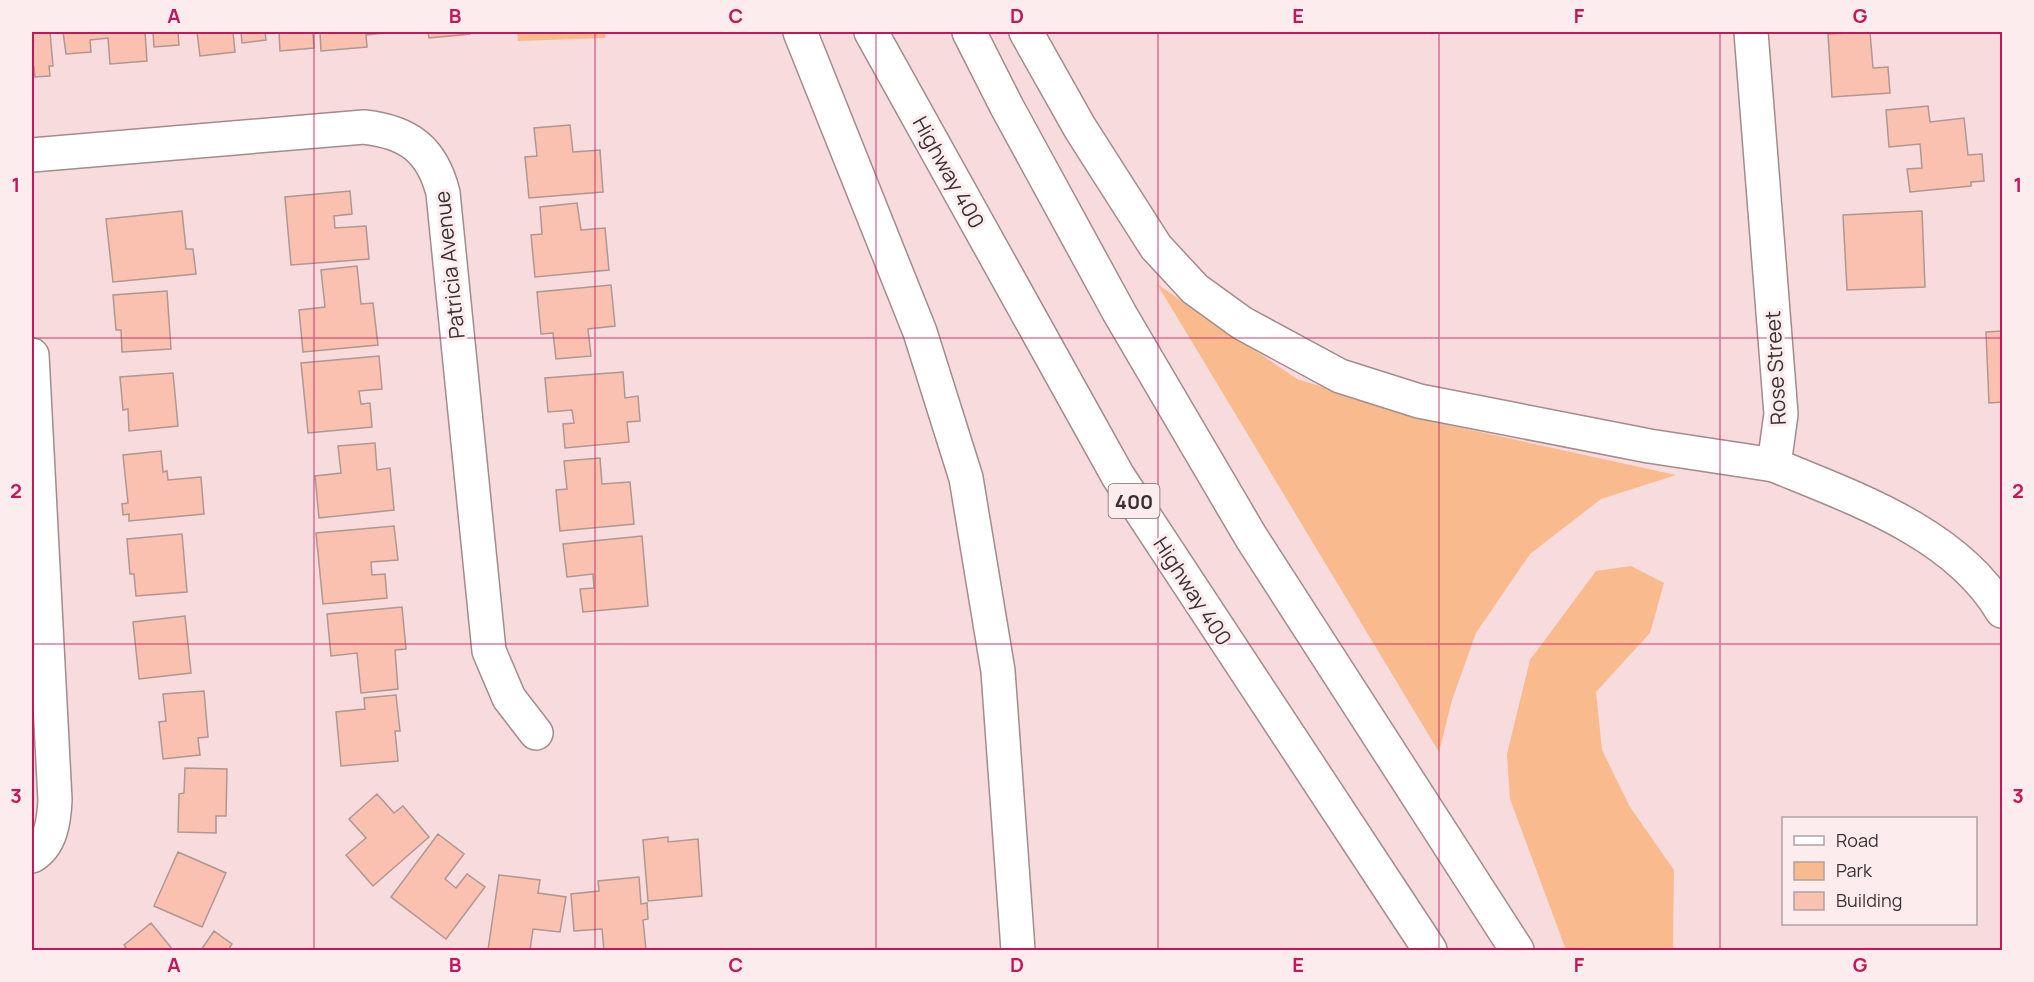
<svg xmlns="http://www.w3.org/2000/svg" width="2034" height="982" viewBox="0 0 2034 982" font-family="Manrope,sans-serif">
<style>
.green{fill:#f9bb8d}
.building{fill:#fac0b0;stroke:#b09791;stroke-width:1.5}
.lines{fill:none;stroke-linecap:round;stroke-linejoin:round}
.minor-casing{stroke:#a48b8d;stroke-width:36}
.highway-casing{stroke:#a48b8d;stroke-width:36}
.minor{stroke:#fff;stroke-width:33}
.highway{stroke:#fff;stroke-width:33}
.grid{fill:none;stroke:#c2185b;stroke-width:1.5;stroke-opacity:0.55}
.labels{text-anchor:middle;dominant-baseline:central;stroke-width:6;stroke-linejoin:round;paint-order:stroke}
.shield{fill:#fdeced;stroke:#76696a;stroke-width:1.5}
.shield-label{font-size:20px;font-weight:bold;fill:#3c3132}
.street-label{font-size:21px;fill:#3c3132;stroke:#fdeced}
.neatline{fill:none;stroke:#c2185b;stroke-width:2}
.grid-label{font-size:20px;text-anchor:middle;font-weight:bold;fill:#c2185b}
</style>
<rect width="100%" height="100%" fill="#f7dbdd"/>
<path class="green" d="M517 32H606L605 38 518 41Z
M1157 284 1297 379 1448 425 1676 475 1601 499 1530 554 1476 633 1452 700 1439 752Z
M1631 566 1664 583 1650 633 1596 692 1602 750 1630 807 1674 870 1673 950H1566L1510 799 1507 754 1530 660 1596 571Z"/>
<path class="building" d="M32 32H50L53 66H49L50 76 35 77 34 68 32 71Z
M63 32H145L147 61 110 64 108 38 90 40 91 52 66 54Z
M153 32H191L178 33 179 45 154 47Z
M197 32H233L235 52 200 56Z
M241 32H265L266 40 242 43Z
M279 32H313L314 48 280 51Z
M320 32H395L366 35 367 47 321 51Z
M428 32H470V34L429 38Z
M1870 32 1873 68 1888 67 1890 93 1832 97 1828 34Z
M1928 106 1930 122 1964 118 1968 155 1982 154 1984 181 1971 182V186L1910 192 1907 169 1922 168 1920 144 1889 147 1886 110Z
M570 125 573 152 600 150 603 192 529 198 525 157 537 156 534 128Z
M350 191 352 214 334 216 335 228 366 226 369 259 291 265 285 197Z
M577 203 581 230 605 228 609 270 535 277 531 235 542 234 540 207Z
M182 211 186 249H193L196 274 113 282 106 219Z
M1922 211 1925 287 1847 290 1843 215Z
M357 266 361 304 373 303 378 345 303 352 299 310 325 307 321 270Z
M611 285 615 326 588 329 591 356 556 359 553 333 541 334 537 292Z
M167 291 171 349 122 352 121 330H116L113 295Z
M2002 331V402L1989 403 1986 332Z
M379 356 382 389 359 391 361 404 370 403 372 427 308 433 301 363Z
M623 372 625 398 638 396 640 421 627 422 629 442 565 448 563 424 574 423 572 410 548 412 545 378Z
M173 373 178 426 129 431 128 409 123 410 120 377Z
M375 443 377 470 390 468 394 510 319 518 315 476 341 473 338 446Z
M161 451 163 472 167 471 168 480 201 477 204 514 129 521V514L123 515 122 504 128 503 123 455Z
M600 458 602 484 630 482 634 524 560 531 556 490 567 489 564 461Z
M394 526 398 560 371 562 372 575 385 574 387 598 323 604 316 533Z
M182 534 187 592 136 596 134 574H130L127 539Z
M642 536 648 606 583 612 580 589 594 588 593 574 567 577 563 544Z
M402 607 406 649 395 650 398 689 361 693 357 653 331 656 327 614Z
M185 616 191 673 139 679 133 622Z
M204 691 208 737 198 738 200 755 163 759 159 722 166 721 163 694Z
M396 695 400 731H395L398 761 341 766 336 712 365 709 364 698Z
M185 768 227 769 226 816H216V833L178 832 179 794 184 793Z
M377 794 394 813 403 806 429 837 373 886 346 855 366 838 349 819Z
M438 834 464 854 445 879 456 888 467 874 485 887 446 939 391 897Z
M668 837V842L698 839 702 896 648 901 643 840Z
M178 852 226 873 202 927 154 906Z
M499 875 540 880 538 893 566 897 560 932 533 929 530 950H488Z
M639 877 641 904 647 903 648 919 643 920 646 950H604L602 929 574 931 571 894 599 891 598 881Z
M151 923 173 950H122L126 947 124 945Z
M214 931 232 944 228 950H201Z"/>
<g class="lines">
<defs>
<path id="minor" d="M1751 32 1781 414 1774 465C1854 498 1956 533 2002 611
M32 155 364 127C408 132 432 149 443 193L489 651 509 698 536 733
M32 355 55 800C54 821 51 845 32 856"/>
<path id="highway" d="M800 32 920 332 966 478 998 671 1018 950
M871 32 1118 476 1430 950
M969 32 1007 107 1120 314 1251 537 1517 950
M1026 32 1080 128 1156 247 1195 289 1242 323 1340 376 1419 401 1649 446 1774 465"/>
</defs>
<use href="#minor" class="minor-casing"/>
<use href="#highway" class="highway-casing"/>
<use href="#minor" class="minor"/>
<use href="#highway" class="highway"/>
</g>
<path class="grid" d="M314 32V950M595 32V950M876 32V950M1158 32V950M1439 32V950M1720 32V950M32 338H2002M32 644H2002"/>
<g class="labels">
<rect class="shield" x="1108.5" y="484" width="51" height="34" rx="4.5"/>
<g class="shield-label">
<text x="1134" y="501">400</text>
</g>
<g class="street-label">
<text transform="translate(949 172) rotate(61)">Highway 400</text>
<text transform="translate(449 265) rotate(-96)">Patricia Avenue</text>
<text transform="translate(1775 368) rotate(-93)">Rose Street</text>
<text transform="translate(1193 591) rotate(57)">Highway 400</text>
</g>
</g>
<rect width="2034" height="982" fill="none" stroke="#fdeced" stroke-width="66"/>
<rect x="1782" y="817" width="195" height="108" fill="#fdeced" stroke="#b0a1a2" stroke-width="1.5"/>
<rect x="1794" y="836" width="30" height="9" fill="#ffffff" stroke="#b0a1a2" stroke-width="1.5"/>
<text x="1836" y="847" font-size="18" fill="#3c3132">Road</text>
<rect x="1794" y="862" width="30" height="18" fill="#f9bb8d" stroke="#b0a1a2" stroke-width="1.5"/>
<text x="1836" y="877" font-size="18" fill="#3c3132">Park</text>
<rect x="1794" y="892" width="30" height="18" fill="#fac0b0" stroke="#b0a1a2" stroke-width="1.5"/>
<text x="1836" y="907" font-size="18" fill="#3c3132">Building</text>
<rect x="33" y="33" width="1968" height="916" class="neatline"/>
<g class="grid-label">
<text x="174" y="23">A</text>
<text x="455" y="23">B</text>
<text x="736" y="23">C</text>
<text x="1017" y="23">D</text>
<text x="1298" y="23">E</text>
<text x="1579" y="23">F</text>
<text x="1860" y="23">G</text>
<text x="16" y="192">1</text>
<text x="2018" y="192">1</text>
<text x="16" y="498">2</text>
<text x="2018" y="498">2</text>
<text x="16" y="803">3</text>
<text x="2018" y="803">3</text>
<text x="174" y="972">A</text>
<text x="455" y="972">B</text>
<text x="736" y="972">C</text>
<text x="1017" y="972">D</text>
<text x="1298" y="972">E</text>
<text x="1579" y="972">F</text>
<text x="1860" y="972">G</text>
</g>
</svg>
